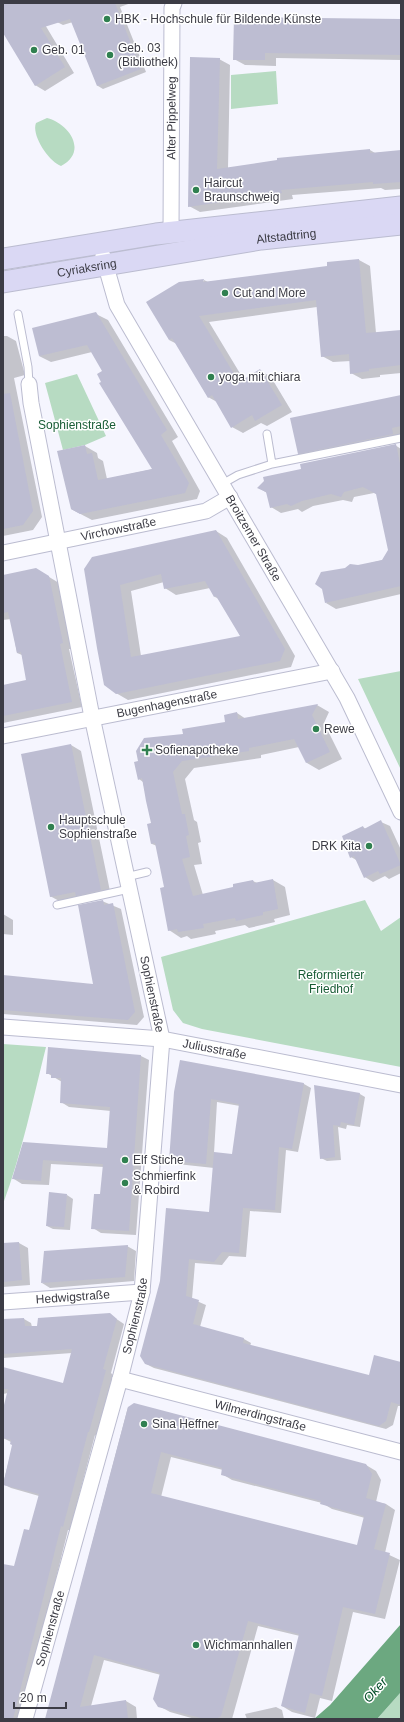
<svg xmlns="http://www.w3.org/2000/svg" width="404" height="1722" viewBox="0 0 404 1722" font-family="Arial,sans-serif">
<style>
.green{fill:#b7dbc2}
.water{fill:#6ca880}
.shadow{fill:#0003;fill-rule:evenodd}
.building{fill:#bdbdd2;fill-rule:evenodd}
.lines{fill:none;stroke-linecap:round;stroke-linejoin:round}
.lane-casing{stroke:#bbbcd0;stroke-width:9}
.street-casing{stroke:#bbbcd0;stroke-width:17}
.secondary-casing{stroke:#bbbcd0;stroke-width:23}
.lane{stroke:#fff;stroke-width:7}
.street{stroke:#fff;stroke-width:15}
.secondary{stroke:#dad8f4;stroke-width:21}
.poi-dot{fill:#308050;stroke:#fff;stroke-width:1.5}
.labels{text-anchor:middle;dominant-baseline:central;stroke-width:3;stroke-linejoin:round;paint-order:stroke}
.poi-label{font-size:12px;fill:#3c3c45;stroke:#fff;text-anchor:start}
.street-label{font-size:12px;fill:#3c3c45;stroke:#fff}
.park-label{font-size:12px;fill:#185c35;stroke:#fff}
.water-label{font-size:13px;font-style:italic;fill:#004c27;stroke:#fff}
</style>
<rect width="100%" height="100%" fill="#f5f5fe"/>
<path class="green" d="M276 71 278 104 231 109V75Z
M47 118C70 124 88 152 61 166 49 162 31 135 36 123Z
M77 374 106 436 85 445 63 450 45 383Z
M401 671V770L358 679Z
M365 900 381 931 401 917V1067L202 1029 183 1023 173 1010 161 957Z
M3 1044 46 1047C33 1099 22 1153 3 1204Z
M401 1692V1719H377Z"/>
<path class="water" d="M401 1624V1692L377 1719H314L330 1705Z"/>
<path class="shadow" d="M3 3H32L74 73 45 91 35 85 3 31Z
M50 3H131L120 7 146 72 103 89 98 86 73 22 63 25 57 22Z
M401 20V60L276 58V66L245 65 234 59Z
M219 59 230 65 228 168 370 150 375 153 401 151V189L385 190 381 188 292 195 293 199 200 212 189 206Z
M359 260 370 266 376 333 401 331V373L380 375V377L362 379 351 373V361L333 362 322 356 317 307 209 322 244 380 260 370 271 377 292 412 267 426 261 423 243 433 232 427 217 402 208 397 177 344 169 340 204 280 208 282 328 267V263Z
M96 314 108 320 178 437 172 441 200 491 197 499 92 520 71 509 85 446 97 453 98 458 103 461 107 479 153 469 103 382 104 371 92 352 51 362 39 356Z
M3 336H7L16 341 25 375 14 378 42 517 33 530 3 536Z
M401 396V437L307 458 298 453Z
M395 445 401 449V594L336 609 326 603 358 566 383 560 389 550 377 494 374 493 354 497 352 502 343 500 313 506 302 512 298 509 281 513 271 507 267 493 259 488 302 470Z
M216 531 227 538 295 656 291 667 128 700 116 693 85 570ZM164 582 165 588 176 595 210 588 215 597 219 599 242 637 141 656 131 591Z
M36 569 59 583 73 649H69L82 707 3 723V686L28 681 22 655 17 653 11 619 3 620V576Z
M317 705 329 712 324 723 342 759 319 770 307 763 299 747 261 755V758L194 768 185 779 194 820 197 822 201 842 198 843 202 864 194 865 203 895 235 888 253 881 257 883 273 880 285 887 290 915 274 919 275 922 249 928 245 925 215 931 216 934 191 939 187 936 181 938 169 930 165 888 157 846 152 844V824L143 782 139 779 184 734 226 723 237 713 246 719Z
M71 745 81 751 111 896 61 902 50 896Z
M381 822 390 826 401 850V873L389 879 385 876 373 882 365 877 358 861 351 857 363 827 366 829Z
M102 901 121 909 144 1017 137 1025 3 1014V977L94 985Z
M3 914 13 920V935L3 934Z
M49 1048 141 1056 149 1060 136 1235 101 1233 93 1228 101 1195 104 1167 51 1164 49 1185 22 1184 14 1179 24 1143 108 1149 111 1111 69 1107 61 1102 62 1082 47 1073Z
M181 1061 304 1084 311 1088 298 1152 286 1150 281 1213 250 1211 246 1257 229 1256 222 1265 195 1263 192 1299 206 1305 200 1327 244 1339 251 1343 250 1346 370 1376 401 1363V1406H398L393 1425 386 1429 154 1368 146 1364 141 1356 210 1213 214 1168 177 1164 170 1161ZM217 1102 240 1106 233 1155 214 1153Z
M315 1086 360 1094 365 1097 360 1127 347 1125 346 1129 338 1127 341 1160 327 1161 321 1158Z
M67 1195 73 1199 70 1230 53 1229 47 1226Z
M3 1234 4 1244 19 1243 28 1248 30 1285 3 1287Z
M127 1246 136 1251 134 1281 50 1288 42 1283Z
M109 1314 124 1324 111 1373 113 1375 96 1436 95 1435 70 1530H68L21 1719H3V1565L15 1568 30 1531 39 1496 11 1488 3 1484 13 1445 11 1442 3 1438V1413L8 1393 3 1394V1368L64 1384 72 1353 3 1358V1320L24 1319 31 1323 32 1327H38Z
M128 1407 366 1465 376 1471 381 1480 376 1502 386 1504 395 1510 385 1553 400 1560 385 1619 353 1612 332 1701 320 1698 315 1718 292 1712 282 1706 300 1636 258 1626 232 1719H195L170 1712 159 1706 161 1675 104 1660 91 1706 126 1701 136 1707 137 1719H46ZM171 1457 223 1470 222 1474 232 1480 322 1503 332 1509 365 1518 358 1546 161 1497Z
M276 1707 282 1710 284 1719H247L245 1714Z"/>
<path class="building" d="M3 3H115L141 69 97 86 70 19 41 28 65 67 35 86 3 33Z
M234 17 401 19V55L265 53V60H233Z
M190 57 220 58 217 169 277 160V158L370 149V153L401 150V182L373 184V182L281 190 282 193 188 207Z
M359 259 366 333 401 330V365L369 369V371L350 374 349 354 321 357 316 300 199 316 239 382 260 369 282 405 255 421 252 415 231 428 212 395 208 398 172 338 169 340 146 302 179 282 204 279 203 282 327 266V262Z
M96 312 167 430 161 435 189 483 185 493 80 514 71 509 57 451 85 445 87 454 92 453 98 480 152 469 99 383 101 382 97 374 102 371 87 345 39 356 32 328Z
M10 393 33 511 23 525 3 529V394Z
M401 395V426L392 428 393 434 298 454 290 418Z
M396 444 401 469V586L325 603 322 589 315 584 321 572 345 568 350 564 358 565 382 560 388 550 376 494 363 487 344 492 341 497 331 494 302 501 291 506 287 504 270 508 266 492 257 488 264 481 263 477 301 469 300 464Z
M216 530 285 649 280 661 116 694 104 685 97 648 84 569 92 557ZM161 574 164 589 205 581 214 597 216 596 240 636 131 657 120 585Z
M36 568 49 576 63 643 60 644 72 702 3 716V685L26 680 21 652 17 653 8 612 3 613V575Z
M318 704 312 715 330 752 306 763 294 739 249 748V751L182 761 173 772 182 814H185L189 835 186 836 190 857 182 859 193 896 233 887V884L253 880 254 883 273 879 278 909 263 912V915L236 921 235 918 203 924 204 928 178 932 177 929 168 931 160 888 164 887 155 843 151 844 147 824 151 823 146 801 142 778 138 780 134 762 138 761 136 751 144 738 183 734 182 729 225 722 224 715 237 712 238 719Z
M71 744 101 890 76 896 75 892 50 897 21 754Z
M381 820 401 865 380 874 378 871 364 878 354 856 350 858 342 836 363 826 364 829Z
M103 900 104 905 113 903 135 1012 128 1020 3 1010V975L93 984 78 905Z
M48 1047 141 1055 129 1231 91 1229 94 1194H100L103 1164 43 1160 41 1181 12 1179 23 1142 107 1148 110 1107 60 1103 61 1078H51V1074H46Z
M180 1060 304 1083 292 1149 279 1147 275 1210 243 1208 239 1253 222 1252 214 1262 189 1259 186 1296 199 1300 193 1324 244 1338 243 1343 369 1375 374 1355 401 1362V1405L391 1402 386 1421 379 1426 145 1364 140 1356 160 1281 166 1208 209 1212 214 1152 232 1154 239 1104 211 1099 206 1164 169 1161 174 1092Z
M314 1085 360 1093 354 1125 341 1122 340 1126 333 1125 335 1157 320 1159Z
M49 1192 67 1194 64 1227 46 1226Z
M19 1242 22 1280 3 1282V1243Z
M128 1245 125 1277 41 1283 44 1251Z
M110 1313 117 1319 103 1369 106 1370 89 1432H88L63 1527 61 1526 13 1719H3V1564L14 1566 24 1529 29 1530 39 1494 3 1485 12 1445 10 1444 11 1440 3 1438V1409L8 1389H3V1367L63 1383 72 1349 3 1354V1319L24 1318 25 1326H37L38 1318Z
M134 1403 366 1464 372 1474 366 1498 386 1504 374 1549 390 1553 375 1614 343 1607 322 1696 310 1693 305 1713 281 1706 299 1634 248 1621 221 1716 216 1719H205L158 1707 153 1699 160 1673 94 1655 80 1707 126 1700 128 1719H45L128 1407ZM161 1452 222 1468 221 1475 321 1501 320 1504 364 1516 357 1545 151 1493Z"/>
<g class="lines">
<defs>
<path id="lane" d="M18 314 28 367 29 384
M267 434 272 464
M222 484 238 475 272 464 401 438
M126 877 147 872
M57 905 129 889"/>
<g id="street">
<path id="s1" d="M171 233 172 8 174 3"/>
<path id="s2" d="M103 256 117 305 347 698 401 812"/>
<path id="s3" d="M3 553 206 511 230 497"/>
<path id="s4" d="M3 736 332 671"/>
<path id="s5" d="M3 1027 162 1039 401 1085"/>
<path id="s6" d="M3 1302 142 1292"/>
<path id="s7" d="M120 1379 401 1452"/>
<path id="s8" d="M25 1719 120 1379 142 1292 162 1039 92 717 31 403 29 384"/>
</g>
<g id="secondary">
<path d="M3 259 156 234 401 207"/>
<path id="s9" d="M3 282 261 239 401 224"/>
</g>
</defs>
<use href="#lane" class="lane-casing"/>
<use href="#street" class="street-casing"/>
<use href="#secondary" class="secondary-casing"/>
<use href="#lane" class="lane"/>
<use href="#street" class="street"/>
<use href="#secondary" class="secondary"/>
</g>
<g class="poi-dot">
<circle cx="107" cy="19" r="4"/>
<circle cx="34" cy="50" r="4"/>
<circle cx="110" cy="55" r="4"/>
<circle cx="196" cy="190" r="4"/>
<circle cx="225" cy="293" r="4"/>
<circle cx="211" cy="377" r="4"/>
<circle cx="316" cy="729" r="4"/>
<path d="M145 744h4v4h4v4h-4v4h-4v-4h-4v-4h4z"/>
<circle cx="51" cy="827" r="4"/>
<circle cx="369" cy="846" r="4"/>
<circle cx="125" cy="1160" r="4"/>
<circle cx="125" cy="1183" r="4"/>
<circle cx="144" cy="1424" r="4"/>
<circle cx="196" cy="1645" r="4"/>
</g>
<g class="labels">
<g class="poi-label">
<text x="115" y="19">HBK - Hochschule für Bildende Künste</text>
<text x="118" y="48">Geb. 03<tspan x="118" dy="14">(Bibliothek)</tspan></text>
<text x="42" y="50">Geb. 01</text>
<text x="204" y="183">Haircut<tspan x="204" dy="14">Braunschweig</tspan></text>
<text x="233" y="293">Cut and More</text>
<text x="219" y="377">yoga mit chiara</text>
<text x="324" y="729">Rewe</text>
<text x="155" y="750">Sofienapotheke</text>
<text x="59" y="820">Hauptschule<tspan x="59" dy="14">Sophienstraße</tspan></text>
<text x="361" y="846" text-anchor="end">DRK Kita</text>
<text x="133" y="1160">Elf Stiche</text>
<text x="133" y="1176">Schmierfink<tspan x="133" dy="14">&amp; Robird</tspan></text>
<text x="152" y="1424">Sina Heffner</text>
<text x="204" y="1645">Wichmannhallen</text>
</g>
<g class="street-label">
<text stroke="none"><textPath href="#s1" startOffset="115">Alter Pippelweg</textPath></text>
<text stroke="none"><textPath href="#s9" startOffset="287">Altstadtring</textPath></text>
<text stroke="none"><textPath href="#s9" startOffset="85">Cyriaksring</textPath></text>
<text stroke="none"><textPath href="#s3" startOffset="118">Virchowstraße</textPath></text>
<text stroke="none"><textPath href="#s2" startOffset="321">Broitzemer Straße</textPath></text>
<text stroke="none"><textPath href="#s4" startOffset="167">Bugenhagenstraße</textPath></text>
<text transform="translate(152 994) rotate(78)">Sophienstraße</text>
<text stroke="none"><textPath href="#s5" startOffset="213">Juliusstraße</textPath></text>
<text stroke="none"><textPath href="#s6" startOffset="70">Hedwigstraße</textPath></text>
<text stroke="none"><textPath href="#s8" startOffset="418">Sophienstraße</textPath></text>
<text stroke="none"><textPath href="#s7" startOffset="145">Wilmerdingstraße</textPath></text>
<text stroke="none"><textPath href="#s8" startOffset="94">Sophienstraße</textPath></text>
</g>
<g class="park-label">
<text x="77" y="425">Sophienstraße</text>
<text x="331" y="975">Reformierter<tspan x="331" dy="14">Friedhof</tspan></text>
</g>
<g class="water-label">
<text transform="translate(375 1690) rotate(-48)">Oker</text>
</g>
</g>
<rect width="404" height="1722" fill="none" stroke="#3c3c45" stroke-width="8"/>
<path d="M14 1702v6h52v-6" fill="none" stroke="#3c3c45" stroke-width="2"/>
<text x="20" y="1702" font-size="12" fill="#3c3c45" stroke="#ffffff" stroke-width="3" paint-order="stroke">20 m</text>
</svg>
